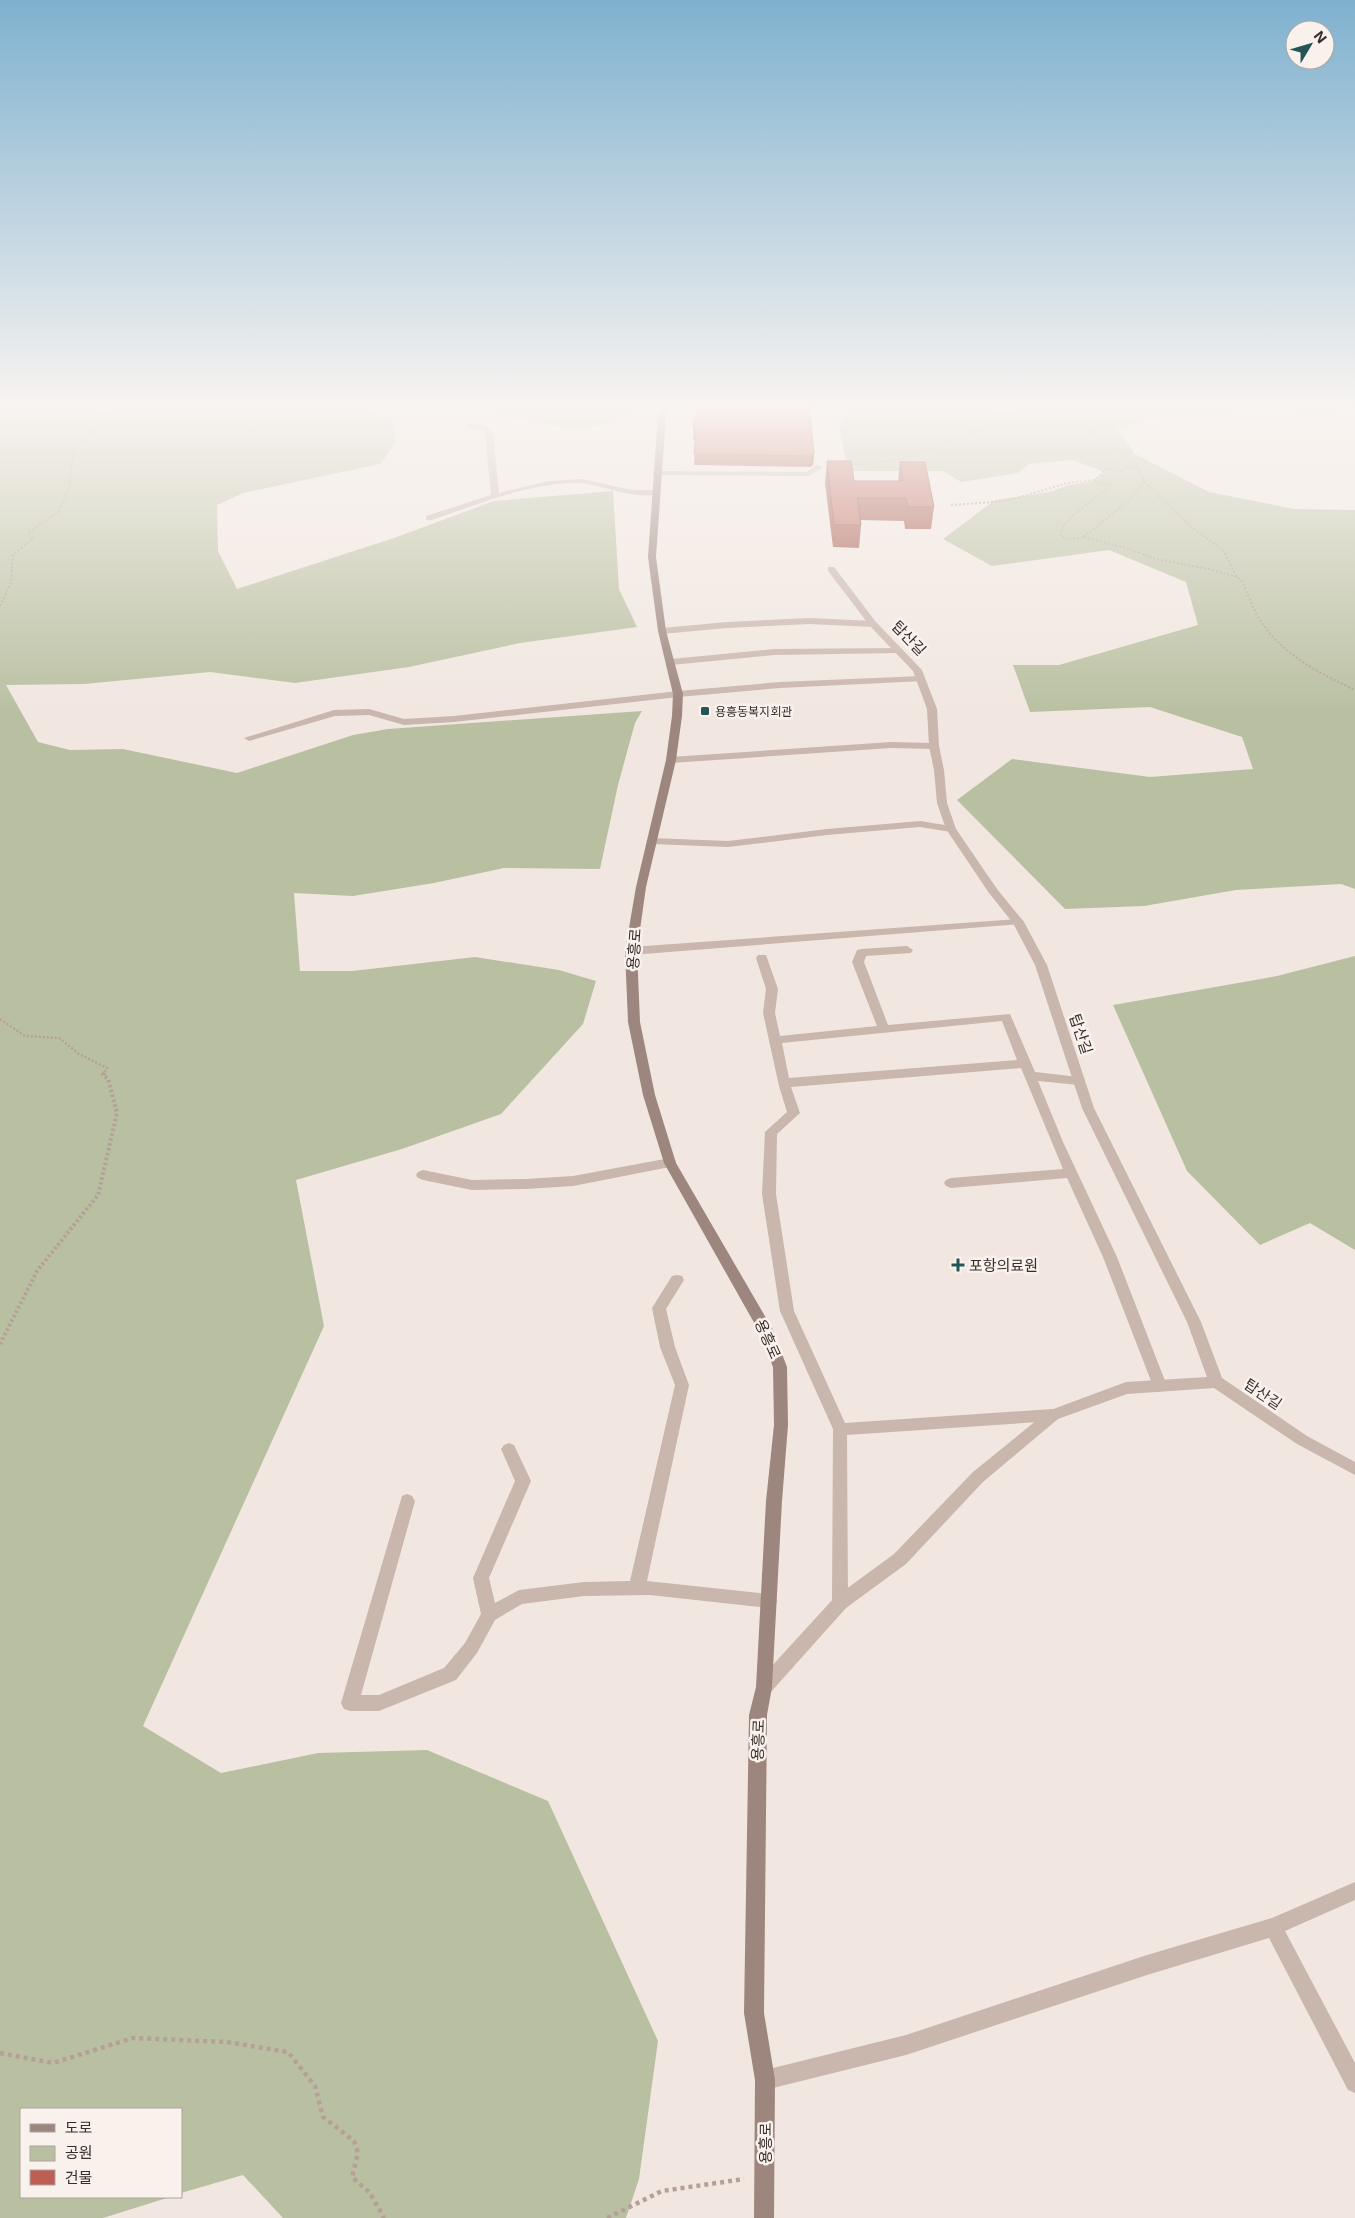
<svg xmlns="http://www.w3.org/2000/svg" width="1355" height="2218" viewBox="0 0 1355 2218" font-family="Inter,'Noto Sans KR',sans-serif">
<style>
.green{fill:#b9c0a1}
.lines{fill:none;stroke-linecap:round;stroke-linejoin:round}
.path-far3{stroke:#b5a097;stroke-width:2;stroke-dasharray:2 2;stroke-linecap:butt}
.path-far2{stroke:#b5a097;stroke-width:2.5;stroke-dasharray:2 2;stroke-linecap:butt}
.path-far1{stroke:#b5a097;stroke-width:4;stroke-dasharray:2.5 2.5;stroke-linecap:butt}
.path{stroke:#b5a097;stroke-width:4.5;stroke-dasharray:4 4;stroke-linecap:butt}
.lane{fill:#c9b6ad;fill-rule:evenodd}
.street{fill:#c9b6ad;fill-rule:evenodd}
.secondary{fill:#9d867e;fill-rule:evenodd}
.wall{fill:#a35347}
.shaded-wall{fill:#84433a}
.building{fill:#bd6053;stroke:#84433a}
.poi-dot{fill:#235654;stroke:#f9f2ec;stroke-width:2}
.labels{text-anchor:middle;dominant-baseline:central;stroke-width:5;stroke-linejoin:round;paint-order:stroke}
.far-poi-label{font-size:12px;fill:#382d2b;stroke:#f9f2ec;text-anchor:start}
.street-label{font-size:15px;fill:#382d2b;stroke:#f9f2ec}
.poi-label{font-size:15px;fill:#382d2b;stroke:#f9f2ec;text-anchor:start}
</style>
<rect width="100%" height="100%" fill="#f1e7e0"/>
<path class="green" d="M0 404H358L394 421 396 443 380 464 243 493 217 505 218 551 237 589 394 538 494 501 613 491 619 589 637 627 520 643 409 667 295 683 210 672 84 684 6 685 38 742 70 750 123 749 237 773 353 735 388 729 642 711 635 723 618 785 600 869 504 868 434 883 353 896 294 893 300 971H352L475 957 559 970 596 981 583 1024 501 1114 402 1149 296 1180 324 1326 143 1726 221 1773 318 1753 427 1750 548 1801 658 2041 639 2179 626 2218H283L243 2175 181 2193V2109H21V2197H170L103 2218H0Z
M464 404H636L620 421 579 429 523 421Z
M845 404H1340L1342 413C1272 414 1184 407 1117 429L1135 454 1209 492 1294 509 1355 510V889L1341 884 1236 890 1144 906 1065 909 957 800 1012 759 1150 777 1253 769 1242 737 1150 707 1030 712 1013 665H1059L1198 625 1186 582 1109 550 992 566 943 539 995 500 1050 492 1069 485 1090 482 1105 472 1072 460 1029 464 1018 473 961 482 943 471H848L839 427 846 415Z
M1355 956V1250L1310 1223 1260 1245 1187 1171 1113 1005 1277 976Z"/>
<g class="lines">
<path class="path-far3" d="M1084 404 1086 420 1093 434 1131 460 1138 467 1144 482 1194 529 1223 550 1237 577 1242 581C1249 596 1254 613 1264 626 1287 657 1321 674 1355 690
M0 412 23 404
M850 465 898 460 921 452 976 431 995 414 1084 409
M1144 482 1129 501 1083 537 1126 548 1156 559 1209 569 1237 577
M951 505 1006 501 1068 483 1095 480
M1083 537 1068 540 1060 535C1071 507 1095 504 1112 483L1100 484 1095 480 1106 469H1113L1118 472 1126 468H1137
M0 606 11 582 13 555 33 538 28 533 59 511 69 487 74 448 102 424 107 404"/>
<path class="path-far2" d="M0 1019 25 1036 59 1038 79 1054 107 1068 104 1073"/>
<path class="path-far1" d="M0 1344 37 1271 98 1195 117 1113 108 1079 103 1075 105 1072"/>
<path class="path" d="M0 2053 53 2063 133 2038 227 2042 288 2052 315 2086 323 2117 354 2141 358 2153 352 2177 370 2193 384 2218
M607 2218 662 2191 744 2179"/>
<path class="lane" d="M466 423 486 426 493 433 499 493 549 481 582 479 632 490H655L659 492C644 503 599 484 580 483 530 482 479 504 432 520H426V516L491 495 485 434 481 430 466 427Z
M816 465 823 467 809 476 656 475 652 473 656 471 807 472Z
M810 618 873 621 877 624 873 627 810 624 727 628 662 634 658 631 662 628 727 622Z
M897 648 900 649V653L774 655 671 665 666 662 671 659 774 649Z
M921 676 924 677V681L780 688 678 697 454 722 404 725 369 715 335 716 249 741 244 738 334 710 369 709 404 719 454 716 678 691 780 682Z
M891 742 934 743 939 746 934 749 891 748 671 763 666 760 671 757Z
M920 821 951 826 956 829 951 832 920 827 827 835 728 847 651 844 646 841 651 838 728 841 827 829Z
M1018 919 1022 920 1024 922 1022 924 631 955 625 951 631 947Z
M907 946 913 950 911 953 866 956 864 962 888 1025 1010 1014 1035 1072 1079 1077 1085 1081 1079 1085 1038 1081 1063 1142 1117 1257 1167 1386 1165 1390 1160 1392 1155 1390 1153 1386 1103 1257 1067 1178 951 1188 946 1186 944 1183 946 1180 951 1178 1063 1169 1021 1068 791 1087 800 1113 777 1134 776 1194 794 1311 845 1423 1053 1409 1058 1411 1060 1415 1058 1419 1053 1421 847 1435 848 1603 846 1608 840 1610 834 1608 832 1603 833 1429 780 1311 762 1194 765 1132 787 1112 779 1086 763 1013 766 989 756 958 758 955H766L778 989 775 1013 780 1036 877 1026 852 962 857 950 861 949ZM1002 1021 1017 1060 789 1078 782 1043Z
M670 1158 675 1160 676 1163 675 1166 573 1186 526 1189 472 1190 423 1180 418 1178 416 1175 418 1172 423 1170 472 1180 526 1179 573 1176Z
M677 1275 682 1276 684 1280 666 1309 675 1347 689 1385 647 1581 769 1594 775 1596 777 1601 775 1606 769 1608 650 1595 584 1596 522 1604 495 1620 477 1653 456 1680 379 1711H350L344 1709 341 1703 402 1496 407 1494 412 1496 415 1501 361 1695H379L444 1668 465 1643 481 1614 473 1578 515 1481 501 1449 504 1445 509 1443 514 1445 531 1481 489 1578 495 1603 519 1590 584 1582 630 1581 675 1385 660 1347 652 1308 672 1276Z"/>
<path class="street" d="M828 567H834L876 622 922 670 937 709 939 746 944 770 947 803 956 829 997 889 1024 922 1047 965 1094 1108 1201 1322 1222 1378 1307 1436 1355 1462V1475L1297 1444 1214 1388 1127 1394 1058 1419 983 1482 906 1564 846 1608 770 1693 764 1695 758 1693 756 1687 758 1681 834 1598 894 1554 973 1472 1048 1411 1126 1382 1207 1377 1187 1322 1082 1108 1035 965 1013 923 989 893 946 829 937 803 934 770 929 746 927 709 913 671 870 626 828 571Z
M1355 1882V1900L1285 1931 1355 2063V2093L1348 2090 1269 1938 1147 1975 906 2055 765 2090 758 2087 755 2080 758 2073 765 2070 906 2035 1147 1955 1272 1918Z"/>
<path class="secondary" d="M666 404H673L666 415 656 557 666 631 683 694 682 716 676 760 646 887 637 951 640 1022 655 1095 676 1163 773 1330 787 1367 788 1425 782 1501 772 1687 767 1715 764 2013 775 2080 774 2218H754L755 2080 744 2013 749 1715 756 1687 766 1501 774 1425 773 1367 761 1335 664 1163 643 1095 628 1022 625 951 636 887 666 760 672 716 673 694 658 631 648 557 658 415Z"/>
</g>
<path class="wall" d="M703 404H822L819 409 810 408 814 454 813 465 810 467 694 465 695 441 693 440 694 417Z
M827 461 854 481H898L900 462 934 507 931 529H905L904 521 860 520 861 525 859 548 833 547 825 483Z"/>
<path class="shaded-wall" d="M814 454 813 465 810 467 811 456Z"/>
<path class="building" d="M703 404H809L814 454 811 456 694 454 696 429H693L694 417Z
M827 461H851L854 481H903L900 462H925L934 507H908L906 498H857L861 525H834Z"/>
<linearGradient id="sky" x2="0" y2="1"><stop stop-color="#7fb1cf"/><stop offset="0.57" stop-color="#f9f4f1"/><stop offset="1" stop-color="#f9f4f1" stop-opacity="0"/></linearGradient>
<rect width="1355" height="714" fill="url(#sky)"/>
<g class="poi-dot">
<rect x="700" y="706" width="10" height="10" rx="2.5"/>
<path d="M955.5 1257.5h5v5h5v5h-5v5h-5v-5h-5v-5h5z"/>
</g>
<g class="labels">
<g class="far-poi-label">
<text x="715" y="711">용흥동복지회관</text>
</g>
<g class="street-label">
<text transform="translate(909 638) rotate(46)">탑산길</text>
<text transform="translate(634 949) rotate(-86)">용흥로</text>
<text transform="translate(1081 1034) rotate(72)">탑산길</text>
<text transform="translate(768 1339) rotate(66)">용흥로</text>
<text transform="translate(1263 1394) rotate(34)">탑산길</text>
<text transform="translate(758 1740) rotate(-88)">용흥로</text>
<text transform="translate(765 2143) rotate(-90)">용흥로</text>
</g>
<g class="poi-label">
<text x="969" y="1265">포항의료원</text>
</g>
</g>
<rect x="20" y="2108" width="162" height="90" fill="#f9f2ec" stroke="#aca39f"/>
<rect x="30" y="2124" width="25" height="8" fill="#9d867e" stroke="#aca39f"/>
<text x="65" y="2133" font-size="15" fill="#382d2b">도로</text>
<rect x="30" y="2146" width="25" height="15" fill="#b9c0a1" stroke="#aca39f"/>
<text x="65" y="2158" font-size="15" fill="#382d2b">공원</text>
<rect x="30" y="2170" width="25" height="15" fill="#bd6053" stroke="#aca39f"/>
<text x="65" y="2183" font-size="15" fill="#382d2b">건물</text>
<g transform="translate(1310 45) rotate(52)"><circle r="24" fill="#f9f2ec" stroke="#aca39f"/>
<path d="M0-4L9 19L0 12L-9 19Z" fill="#235654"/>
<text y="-8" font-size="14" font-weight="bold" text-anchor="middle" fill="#382d2b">N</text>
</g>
</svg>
